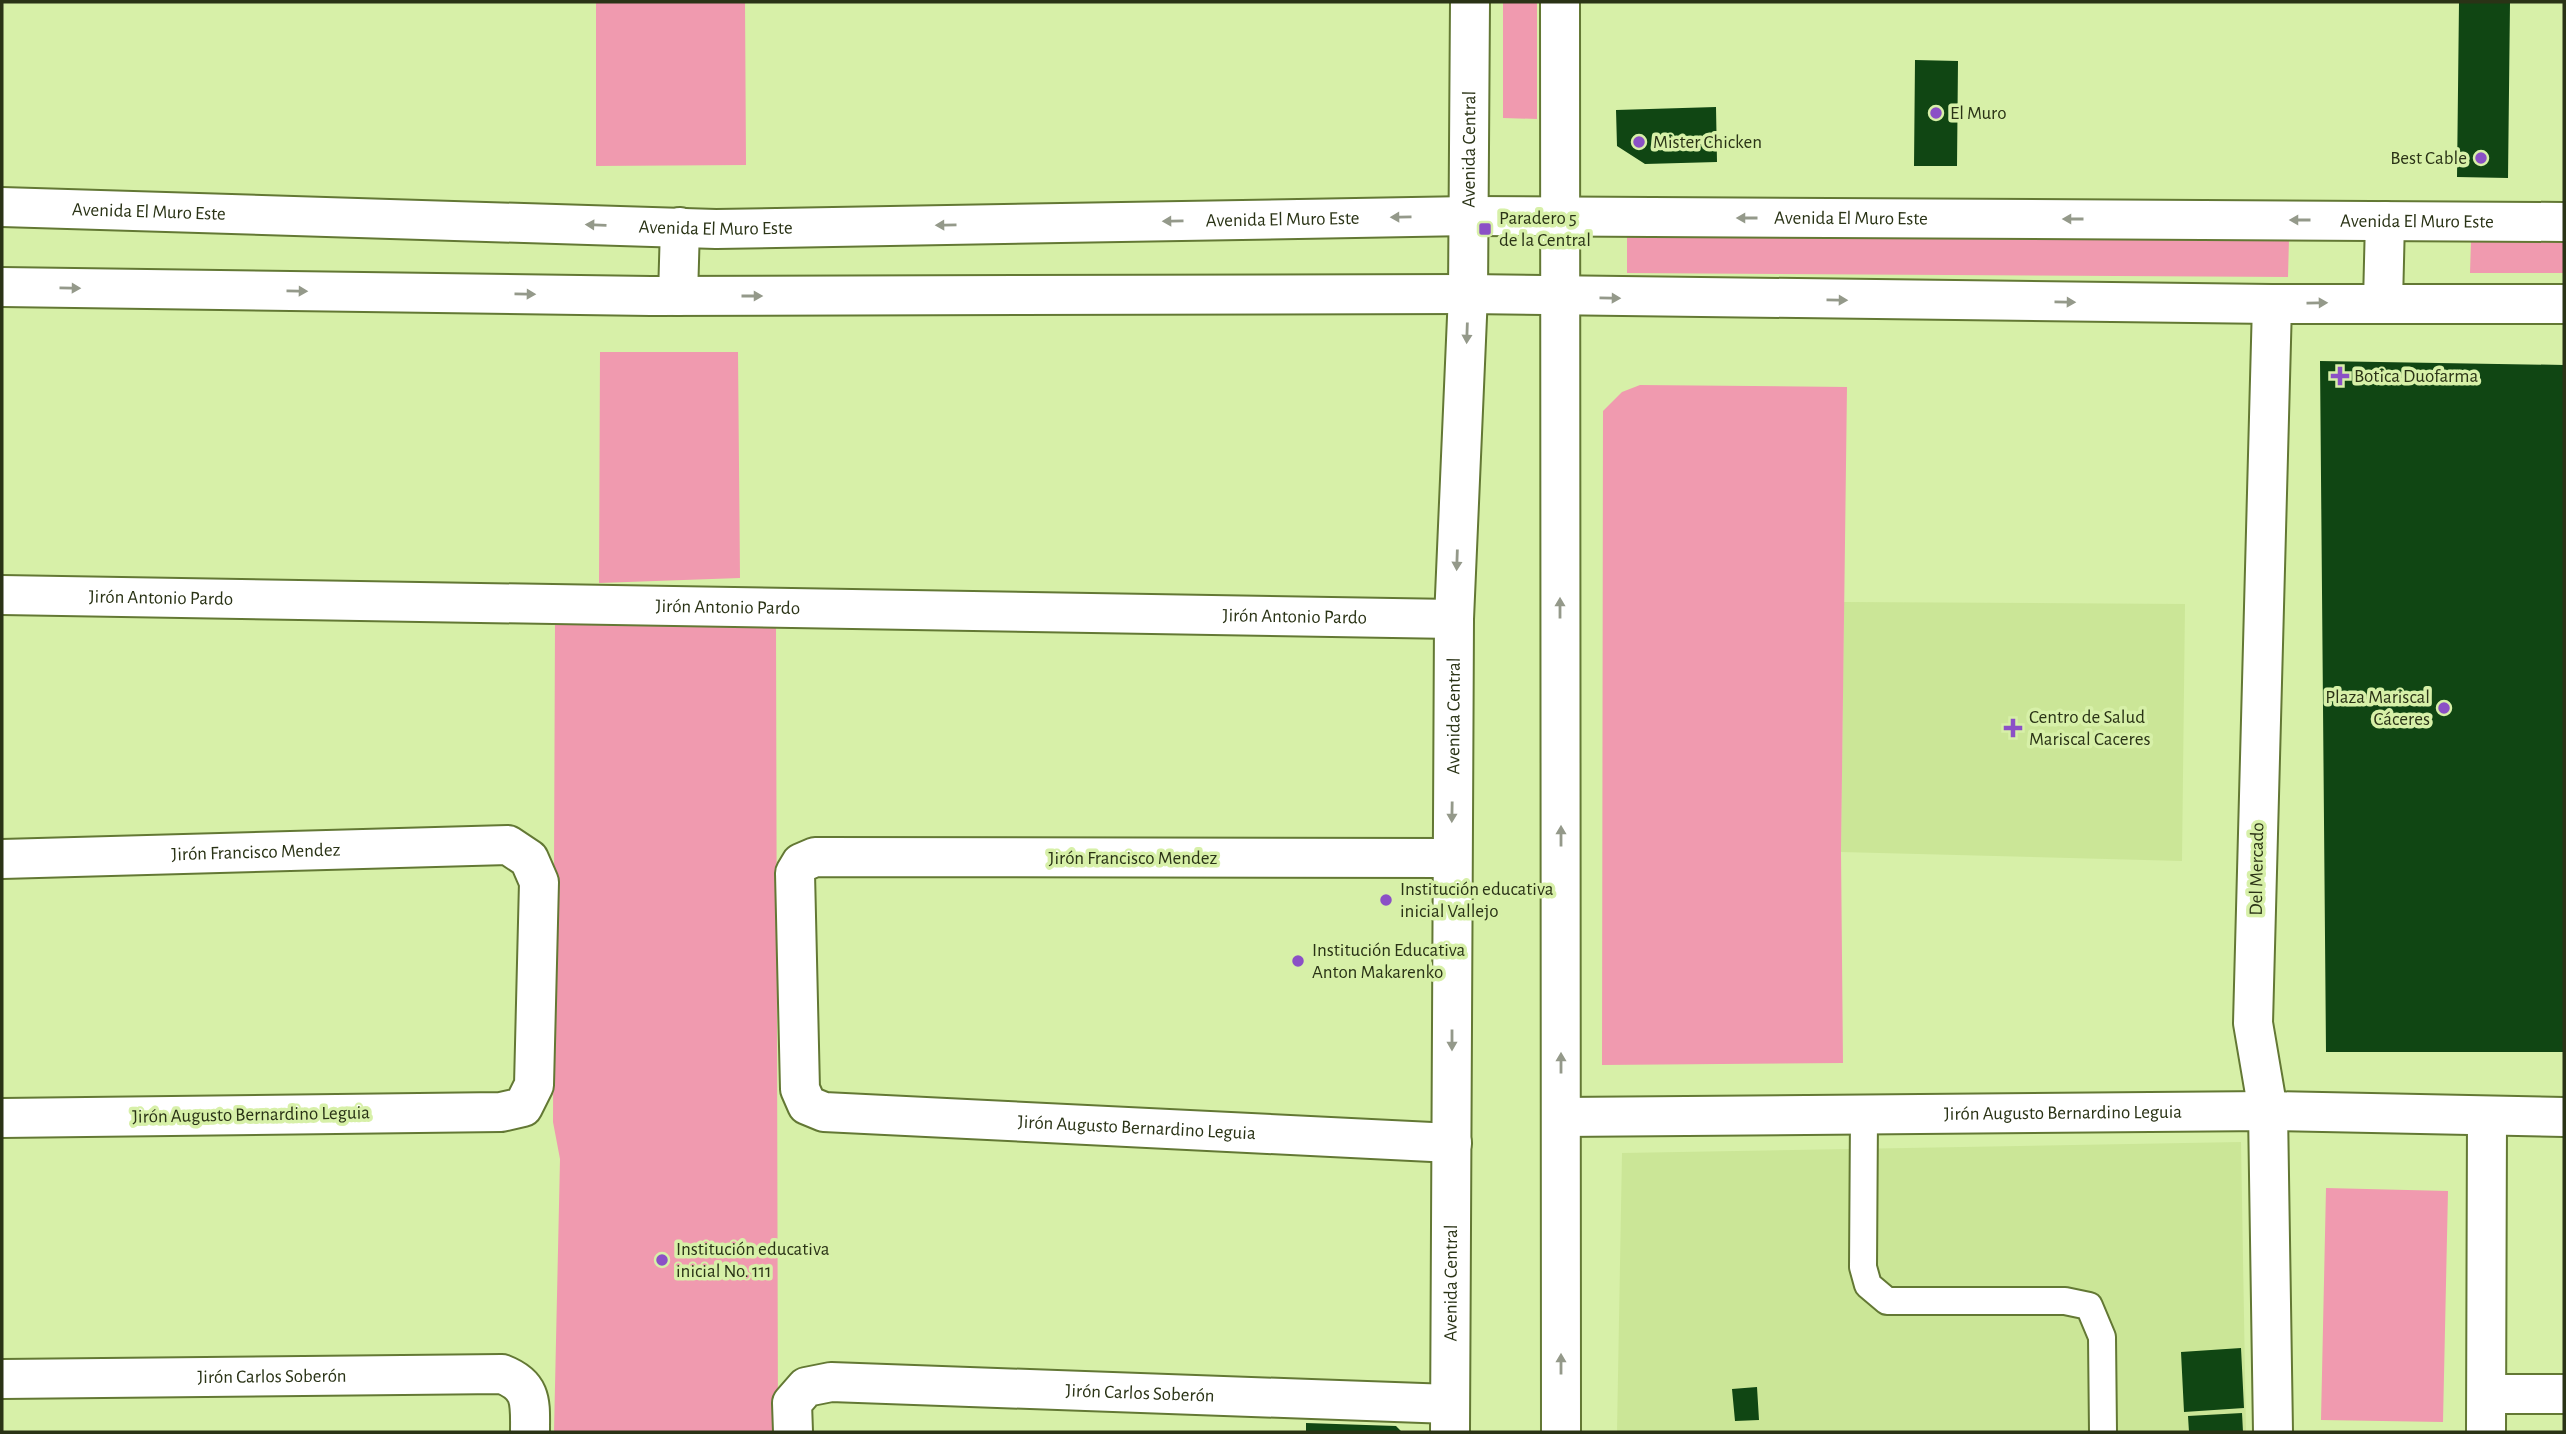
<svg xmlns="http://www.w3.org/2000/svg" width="2566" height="1434" viewBox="0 0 2566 1434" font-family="'Alegreya Sans',sans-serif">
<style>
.built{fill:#cbe697}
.green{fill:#f09aaf}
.building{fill:#104613}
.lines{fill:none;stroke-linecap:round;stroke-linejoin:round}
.service-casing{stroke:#637834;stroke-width:30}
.minor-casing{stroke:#637834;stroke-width:42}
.tertiary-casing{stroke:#637834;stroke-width:42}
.secondary-casing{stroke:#637834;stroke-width:42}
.service{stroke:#fff;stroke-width:26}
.minor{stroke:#fff;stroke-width:38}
.tertiary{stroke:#fff;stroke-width:38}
.secondary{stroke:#fff;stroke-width:38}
.oneway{fill:#94998a}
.poi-dot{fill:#8b50c6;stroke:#d7f0a8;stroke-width:2.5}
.labels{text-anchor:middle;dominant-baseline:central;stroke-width:7;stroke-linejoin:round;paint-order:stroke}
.poi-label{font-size:19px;fill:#2a3316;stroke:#d7f0a8;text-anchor:start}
.street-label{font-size:19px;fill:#2a3316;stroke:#d7f0a8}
</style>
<rect width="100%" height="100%" fill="#d7f0a8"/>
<path class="built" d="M1844 602 2185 604 2182 861 1841 852Z
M2241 1142 2246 1432H1617L1622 1153Z"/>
<path class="green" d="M596 2H745L746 165 596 166Z
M1503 2H1537V119L1503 118Z
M1627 234 2289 239 2288 277 1627 273Z
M2471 241 2564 242V273H2470Z
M600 352H738L740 578 599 583Z
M1640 385 1847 387 1841 852 1843 1063 1602 1065 1603 411 1622 392Z
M776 620 778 1432H554L560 1159 553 1122 555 622Z
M2326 1188 2448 1191 2443 1422 2321 1420Z"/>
<path class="building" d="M2459 2H2510L2508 178 2457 177Z
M1915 60 1958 61 1957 166H1914Z
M1716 107 1717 162 1645 164 1617 146 1616 110Z
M2320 361 2564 365V1052H2326Z
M2241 1348 2244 1408 2184 1412 2181 1352Z
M1757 1387 1759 1420 1735 1421 1732 1389Z
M2242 1413 2243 1432H2189L2188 1416Z
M1306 1423 1396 1426 1402 1432H1306Z"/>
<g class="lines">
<defs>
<path id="service" d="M1864 1115 1863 1267 1868 1285 1887 1301H2065L2089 1306 2102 1337 2103 1432"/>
<g id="minor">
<path d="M2272 304 2253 1023 2268 1111 2273 1432"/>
<path id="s1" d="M2 595 1454 619"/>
<path id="s2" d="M1451 858 815 857 801 863 795 873 800 1089 807 1105 824 1112 1452 1143"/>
<path id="s3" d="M2 859 508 845 529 859 539 882 534 1085 523 1107 501 1112 2 1118"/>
<path id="s4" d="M1561 1117 2268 1111 2564 1117"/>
<path id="s5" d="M2 1379 502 1374C533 1386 530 1403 530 1432"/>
<path d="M2487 1394H2564"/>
<path id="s6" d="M793 1432 792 1403 806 1387 831 1382 1450 1404"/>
<path d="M2486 1432 2487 1117"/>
</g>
<g id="tertiary">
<path id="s7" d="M2 207 716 229 1469 216"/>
<path d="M2 287 651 296 1468 294"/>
<path d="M678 296 680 227"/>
</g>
<g id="secondary">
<path d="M1560 2 1561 1432"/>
<path id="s8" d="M1469 216 2564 222"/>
<path d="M1468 294 2272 304H2564"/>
<path d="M2383 302 2385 221"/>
<path id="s9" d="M1450 1432 1454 619 1468 294 1470 2"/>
</g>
</defs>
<use href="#service" class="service-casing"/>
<use href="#minor" class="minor-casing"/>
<use href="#tertiary" class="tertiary-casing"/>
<use href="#secondary" class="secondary-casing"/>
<use href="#service" class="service"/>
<use href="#minor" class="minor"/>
<use href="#tertiary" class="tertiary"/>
<use href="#secondary" class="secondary"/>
</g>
<defs><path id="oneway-solid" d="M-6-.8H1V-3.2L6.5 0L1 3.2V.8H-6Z" transform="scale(1.75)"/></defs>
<g class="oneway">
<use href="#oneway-solid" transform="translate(1401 217) rotate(179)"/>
<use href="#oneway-solid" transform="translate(1747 218) rotate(-180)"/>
<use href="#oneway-solid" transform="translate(2073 219) rotate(-180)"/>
<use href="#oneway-solid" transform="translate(2300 220) rotate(-180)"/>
<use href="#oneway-solid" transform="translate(1173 221) rotate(179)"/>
<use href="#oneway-solid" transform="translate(596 225) rotate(-178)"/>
<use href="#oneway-solid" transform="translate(946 225) rotate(179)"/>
<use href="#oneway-solid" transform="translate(70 288) rotate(1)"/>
<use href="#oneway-solid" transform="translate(297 291) rotate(1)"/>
<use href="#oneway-solid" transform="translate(525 294) rotate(1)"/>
<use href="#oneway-solid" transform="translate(752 296)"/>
<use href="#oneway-solid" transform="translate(1610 298) rotate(1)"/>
<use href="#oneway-solid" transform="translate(1837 300) rotate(1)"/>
<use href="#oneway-solid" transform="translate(2065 302) rotate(1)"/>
<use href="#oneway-solid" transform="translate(2317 303) rotate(-1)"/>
<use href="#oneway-solid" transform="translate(1467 333) rotate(92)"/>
<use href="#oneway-solid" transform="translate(1457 560) rotate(92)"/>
<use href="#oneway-solid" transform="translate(1560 608) rotate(-90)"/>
<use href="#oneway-solid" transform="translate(1452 812) rotate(91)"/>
<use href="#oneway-solid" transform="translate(1561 836) rotate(-90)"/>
<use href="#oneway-solid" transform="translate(1452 1040) rotate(90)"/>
<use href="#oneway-solid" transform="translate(1561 1063) rotate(-90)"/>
<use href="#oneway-solid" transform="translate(1561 1364) rotate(-90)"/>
</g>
<g class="poi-dot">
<circle cx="1936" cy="113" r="7"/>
<circle cx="1639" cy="142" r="7"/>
<circle cx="2481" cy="158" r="7"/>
<rect x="1478" y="222" width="14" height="14" rx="3.5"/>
<path d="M2336.5 365.5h7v7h7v7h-7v7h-7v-7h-7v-7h7z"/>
<circle cx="2444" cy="708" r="7"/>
<path d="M2009.5 717.5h7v7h7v7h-7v7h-7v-7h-7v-7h7z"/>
<circle cx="1386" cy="900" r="7"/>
<circle cx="1298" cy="961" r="7"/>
<circle cx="662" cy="1260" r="7"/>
</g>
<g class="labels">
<g class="poi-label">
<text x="1950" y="113">El Muro</text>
<text x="1653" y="142">Mister Chicken</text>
<text x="2467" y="158" text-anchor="end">Best Cable</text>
<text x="1499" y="218">Paradero 5<tspan x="1499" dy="22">de la Central</tspan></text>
<text x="2354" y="376">Botica Duofarma</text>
<text x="2430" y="697" text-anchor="end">Plaza Mariscal<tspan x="2430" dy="22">Cáceres</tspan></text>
<text x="2029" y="717">Centro de Salud<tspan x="2029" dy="22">Mariscal Caceres</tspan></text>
<text x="1400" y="889">Institución educativa<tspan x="1400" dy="22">inicial Vallejo</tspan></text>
<text x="1312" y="950">Institución Educativa<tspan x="1312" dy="22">Anton Makarenko</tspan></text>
<text x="676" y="1249">Institución educativa<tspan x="676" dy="22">inicial No. 111</tspan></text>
</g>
<g class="street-label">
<text stroke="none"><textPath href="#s9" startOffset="1283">Avenida Central</textPath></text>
<text stroke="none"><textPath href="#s7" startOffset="147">Avenida El Muro Este</textPath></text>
<text stroke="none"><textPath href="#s8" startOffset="382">Avenida El Muro Este</textPath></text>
<text stroke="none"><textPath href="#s7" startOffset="1281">Avenida El Muro Este</textPath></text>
<text stroke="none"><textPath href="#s8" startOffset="948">Avenida El Muro Este</textPath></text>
<text stroke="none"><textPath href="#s7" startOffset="714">Avenida El Muro Este</textPath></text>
<text stroke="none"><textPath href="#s1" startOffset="159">Jirón Antonio Pardo</textPath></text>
<text stroke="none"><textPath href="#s1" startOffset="726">Jirón Antonio Pardo</textPath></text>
<text stroke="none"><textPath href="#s1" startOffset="1293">Jirón Antonio Pardo</textPath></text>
<text stroke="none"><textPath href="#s9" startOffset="716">Avenida Central</textPath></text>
<text stroke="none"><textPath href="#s3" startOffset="254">Jirón Francisco Mendez</textPath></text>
<text x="1133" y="858">Jirón Francisco Mendez</text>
<text transform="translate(2257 869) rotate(-89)">Del Mercado</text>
<text stroke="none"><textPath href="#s4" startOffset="502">Jirón Augusto Bernardino Leguia</textPath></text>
<text transform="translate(251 1115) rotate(-1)">Jirón Augusto Bernardino Leguia</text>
<text stroke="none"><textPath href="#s2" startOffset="1228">Jirón Augusto Bernardino Leguia</textPath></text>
<text stroke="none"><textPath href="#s9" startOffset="149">Avenida Central</textPath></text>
<text stroke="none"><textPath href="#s5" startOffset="270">Jirón Carlos Soberón</textPath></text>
<text stroke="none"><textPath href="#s6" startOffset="385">Jirón Carlos Soberón</textPath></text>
</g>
</g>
<rect width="2566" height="1434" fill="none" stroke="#2a3316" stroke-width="7"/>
</svg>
